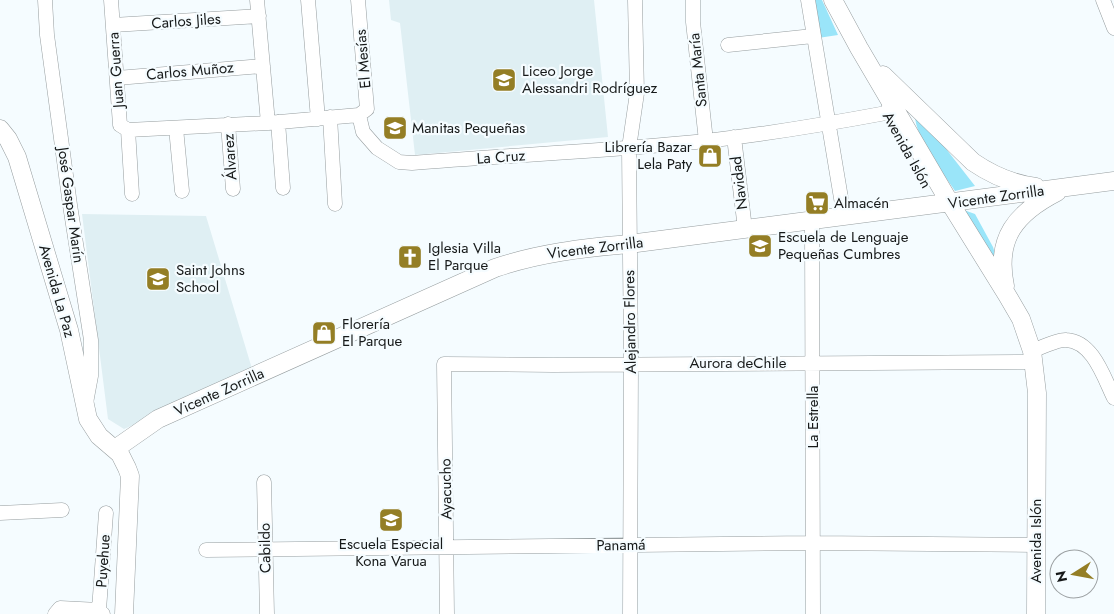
<svg xmlns="http://www.w3.org/2000/svg" width="1114" height="614" viewBox="0 0 1114 614" font-family="Jost,sans-serif">
<style>
.built{fill:#dfeff3}
.green{fill:#9ae5f9}
.lines{fill:none;stroke-linecap:round;stroke-linejoin:round}
.minor-casing{stroke:#969d9f;stroke-width:15}
.major-casing{stroke:#969d9f;stroke-width:19}
.minor{stroke:#fff;stroke-width:14}
.major{stroke:#fff;stroke-width:18}
.labels{text-anchor:middle;dominant-baseline:central;stroke-width:4.5;stroke-linejoin:round;paint-order:stroke}
.street-label{font-size:15px;fill:#161919;stroke:#f5fcff}
.poi-label{font-size:15px;fill:#161919;stroke:#f5fcff;text-anchor:start}
</style>
<rect width="100%" height="100%" fill="#f5fcff"/>
<path class="built" d="M389 0H594L608 137 415 155 400 23 391 20Z
M82 214 206 216 253 372 124 429 108 419Z"/>
<path class="green" d="M813 0H822L838 35 818 38Z
M915 115 929 127 975 186 955 191C942 171 915 138 915 115Z
M961 209 975 214 993 247 998 263 987 249Z"/>
<g class="lines">
<defs>
<path id="minor" d="M45 0 47 35 70 205 91 340V376L86 403
M111 0 120 125 128 130 132 194
M257 0 268 123
M308 0 318 119
M358 0 367 109 359 115
M693 0V22L706 141
M808 0 844 216
M1103 0 1114 28
M113 25 259 16
M728 45 813 36
M117 78 263 66
M359 115 363 132 377 148 399 162 412 163C510 155 609 151 706 141 767 134 827 124 886 113L891 104
M330 117 335 204
M278 122 283 188
M228 124 233 189
M176 128 182 191
M128 130 268 123 359 115
M734 137 745 229
M812 219 813 614
M1032 351C1040 348 1058 339 1066 340 1093 341 1104 378 1114 398
M264 482 267 614
M0 513 62 510
M206 550 812 543 1036 545
M99 610 106 513
M55 614 60 608 99 610 103 614
M447 614 444 364 553 365 1033 362
M630 614 631 363 629 148 637 93 635 0"/>
<path id="major" d="M833 0 859 48 950 203 1007 295 1021 319 1032 351 1037 393 1036 614
M883 75 973 162C992 175 1013 184 1036 187
M0 129 8 139 17 157 69 330 88 419 99 436 120 454 127 468 130 476 124 614
M1005 286C995 238 1016 213 1057 192
M115 449 158 419 495 268C539 253 583 248 629 244L1114 181"/>
</defs>
<use href="#minor" class="minor-casing"/>
<use href="#major" class="major-casing"/>
<use href="#minor" class="minor"/>
<use href="#major" class="major"/>
</g>
<defs>
<symbol id="school-square" viewBox="-11 -11 22 22"><rect x="-9" y="-9" width="18" height="18" rx="4" fill="#947e25" stroke="#f5fcff"/><path d="M0-5L7-2L0 1L-7-2ZM-4 1L0 2.5L4 1V4Q0 6-4 4Z" fill="#fff"/></symbol>
<symbol id="shop-square" viewBox="-11 -11 22 22"><rect x="-9" y="-9" width="18" height="18" rx="4" fill="#947e25" stroke="#f5fcff"/><path d="M-5-2.5h2.3a2.7 3.5 0 0 1 5.4 0H5L5.5 6h-11ZM-1.5-2.5h3a1.5 2.3 0 0 0-3 0Z" fill="#fff"/></symbol>
<symbol id="supermarket-square" viewBox="-11 -11 22 22"><rect x="-9" y="-9" width="18" height="18" rx="4" fill="#947e25" stroke="#f5fcff"/><path d="M-6-5.5h2.5l.6 2H6L4.5 2H-2.5L-4.4-4H-6ZM-1.5 3.2a1.3 1.3 0 1 0 .1 0ZM3 3.2a1.3 1.3 0 1 0 .1 0Z" fill="#fff"/></symbol>
<symbol id="church-square" viewBox="-11 -11 22 22"><rect x="-9" y="-9" width="18" height="18" rx="4" fill="#947e25" stroke="#f5fcff"/><path d="M-1.2-6h2.4v3.5h3.3v2.4h-3.3V6h-2.4V-.1h-3.3v-2.4h3.3Z" fill="#fff"/></symbol>
</defs>
<g fill-rule="evenodd">
<use href="#school-square" x="490" y="66" width="28" height="28"/>
<use href="#school-square" x="381" y="114" width="28" height="28"/>
<use href="#shop-square" x="696" y="142" width="28" height="28"/>
<use href="#supermarket-square" x="803" y="189" width="28" height="28"/>
<use href="#school-square" x="746" y="232" width="28" height="28"/>
<use href="#church-square" x="396" y="243" width="28" height="28"/>
<use href="#school-square" x="144" y="265" width="28" height="28"/>
<use href="#shop-square" x="310" y="319" width="28" height="28"/>
<use href="#school-square" x="377" y="506" width="28" height="28"/>
</g>
<g class="labels">
<g class="street-label">
<text transform="translate(186 21) rotate(-4)">Carlos Jiles</text>
<text transform="translate(363 59) rotate(-95)">El Mesías</text>
<text transform="translate(116 70) rotate(-94)">Juan Guerra</text>
<text transform="translate(698 70) rotate(-96)">Santa María</text>
<text transform="translate(190 71) rotate(-5)">Carlos Muñoz</text>
<text transform="translate(907 150) rotate(61)">Avenida Islón</text>
<text transform="translate(230 157) rotate(-94)">Álvarez</text>
<text transform="translate(501 157) rotate(-4)">La Cruz</text>
<text transform="translate(739 183) rotate(-97)">Navidad</text>
<text transform="translate(996 197) rotate(-8)">Vicente Zorrilla</text>
<text transform="translate(71 205) rotate(82)">José Gaspar Marín</text>
<text transform="translate(595 248) rotate(-7)">Vicente Zorrilla</text>
<text transform="translate(57 291) rotate(74)">Avenida La Paz</text>
<text transform="translate(630 322) rotate(-91)">Alejandro Flores</text>
<text x="738" y="363">Aurora deChile</text>
<text transform="translate(219 392) rotate(-24)">Vicente Zorrilla</text>
<text transform="translate(813 417) rotate(-90)">La Estrella</text>
<text transform="translate(446 489) rotate(-91)">Ayacucho</text>
<text transform="translate(1036 541) rotate(-90)">Avenida Islón</text>
<text transform="translate(621 545) rotate(-1)">Panamá</text>
<text transform="translate(265 548) rotate(-91)">Cabildo</text>
<text transform="translate(103 561) rotate(-86)">Puyehue</text>
</g>
<g class="poi-label">
<text x="522" y="71">Liceo Jorge<tspan x="522" dy="17">Alessandri Rodríguez</tspan></text>
<text x="412" y="128">Manitas Pequeñas</text>
<text x="692" y="147" text-anchor="end">Librería Bazar<tspan x="692" dy="17">Lela Paty</tspan></text>
<text x="834" y="203">Almacén</text>
<text x="778" y="237">Escuela de Lenguaje<tspan x="778" dy="17">Pequeñas Cumbres</tspan></text>
<text x="428" y="248">Iglesia Villa<tspan x="428" dy="17">El Parque</tspan></text>
<text x="176" y="270">Saint Johns<tspan x="176" dy="17">School</tspan></text>
<text x="342" y="324">Florería<tspan x="342" dy="17">El Parque</tspan></text>
<text x="391" y="544" text-anchor="middle">Escuela Especial<tspan x="391" dy="17">Kona Varua</tspan></text>
</g>
</g>
<g transform="translate(1074 574) rotate(259)"><circle r="24" fill="#f5fcff" stroke="#9ca1a3"/>
<path d="M0-4L9 19L0 12L-9 19Z" fill="#947e25"/>
<text y="-8" font-size="14" font-weight="bold" text-anchor="middle" fill="#161919">N</text>
</g>
</svg>
